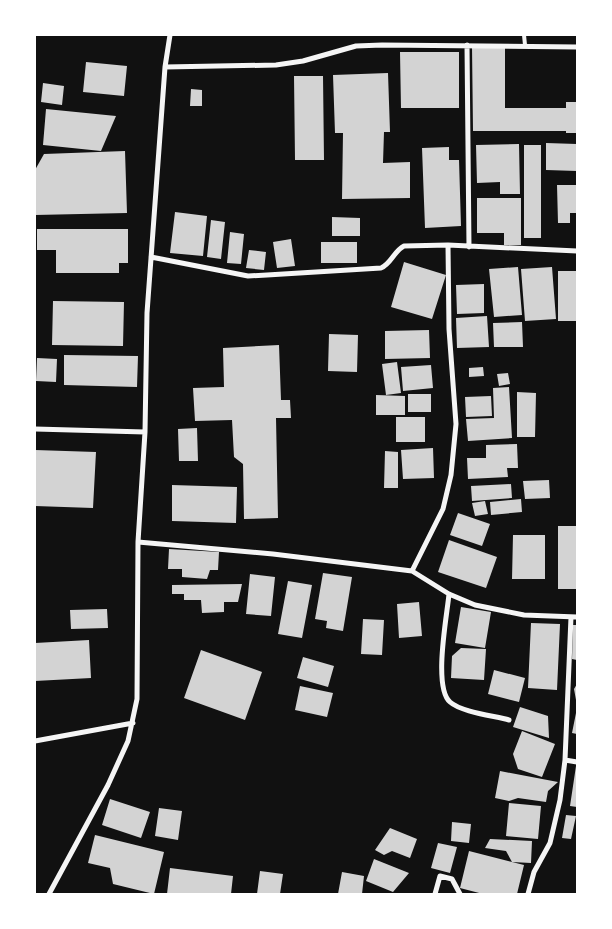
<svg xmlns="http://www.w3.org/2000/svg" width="612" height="929" viewBox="0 0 612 929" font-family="'Roboto Condensed',sans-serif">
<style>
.building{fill:#d3d3d3}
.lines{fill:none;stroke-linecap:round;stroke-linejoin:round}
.service{stroke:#f5f5f5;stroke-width:4}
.minor{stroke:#f5f5f5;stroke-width:5}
</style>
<rect width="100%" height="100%" fill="#111"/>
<path class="building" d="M472 46H505V108H566V102H577V133H566V131H473Z
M400 52H459V108H401Z
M86 62 127 66 124 96 83 92Z
M388 73 390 132H384L383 163 410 162V198L342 199 343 133H335L333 75Z
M294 76H323L324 160H295Z
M43 83 64 86 62 105 41 102Z
M191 89 202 90V106H190Z
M46 109 116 116 101 151 43 145Z
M546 143 577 144V171L546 170Z
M519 144 520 194H500V182L477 183 476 145Z
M524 145H541V238H524Z
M449 147V160H459L461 226 425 228 422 148Z
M125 151 127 213 35 215V170L44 154Z
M557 185H577V213H570V223H558Z
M477 198H521V245H504V233H477Z
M175 212 207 216 203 256 170 253Z
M332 217 360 218V236H332Z
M211 220 225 222 221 259 207 257Z
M37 229H128V263H119V273H56V250H37Z
M230 232 244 234 241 264 227 263Z
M291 239 295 266 277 268 273 242Z
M321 242H357V263H321Z
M249 250 266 252 264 270 246 268Z
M404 262 446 275 432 319 391 307Z
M518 267 522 315 494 317 489 269Z
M552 267 556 319 525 321 521 269Z
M558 271H577V321H558Z
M484 284V313L457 314 456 285Z
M53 301 124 302 123 346 52 345Z
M487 316 489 347 457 348 456 318Z
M522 322 523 347H494L493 323Z
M429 330 430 358 385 359V331Z
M329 334 358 335 357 372 328 371Z
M279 345 281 400H290L291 418H276L278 518 244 519 243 464 234 457 232 420 195 421 193 388 224 387 223 348Z
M64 355 138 356 137 387 64 385Z
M37 358 57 359 56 382 36 381Z
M397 362 401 393 386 395 382 364Z
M431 365 433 388 403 391 401 367Z
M483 367 484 376 469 377V368Z
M508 373 510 384 499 386 497 374Z
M509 387 512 438 468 441 466 419 494 418 493 388Z
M517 392 536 393 535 437H517Z
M408 394H431V412H408Z
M376 395 405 396V415H376Z
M491 396 492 416 466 417 465 397Z
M396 417H425V442H396Z
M197 428 198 461H179L178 429Z
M517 444 518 468H507L508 477 468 479 467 458H486V445Z
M433 448 434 478 403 479 401 450Z
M35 450 96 452 93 508 35 506Z
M385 451 398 452V488H384Z
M549 480 550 498 525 499 523 481Z
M511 484 512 498 472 501 471 486Z
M172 485 237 487 236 523 172 521Z
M521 499 522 512 491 515 490 502Z
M485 501 488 514 475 516 472 503Z
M458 513 490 524 482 546 450 535Z
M558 526H577V589H558Z
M513 535H545V579H512Z
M449 540 497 557 486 588 438 572Z
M169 549 219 552 218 570H210L207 579 182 577V569H168Z
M323 573 352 577 343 631 326 628 327 621 315 619Z
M250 574 275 577 271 616 246 614Z
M288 581 312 585 302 638 278 634Z
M242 584 238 602H224V612L202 613 201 600H184V594H172V585Z
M419 602 422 636 399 638 397 604Z
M461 607 491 612 485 648 455 643Z
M107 609 108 628 71 629 70 610Z
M363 619 384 620 382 655 361 654Z
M531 623 560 624 557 690 528 688Z
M573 625H577V660L572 659Z
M89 640 91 678 35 681V643Z
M461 648 486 649 484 680 451 678 452 656Z
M201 650 262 672 245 720 184 698Z
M303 657 334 666 328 687 297 678Z
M494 670 525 678 519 702 488 694Z
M577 684V700H576L574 689Z
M300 686 333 693 327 717 295 710Z
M520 707 548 716 549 738 513 727Z
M576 713H577V734L572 733Z
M522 731 555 744 542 777 518 769 513 754Z
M576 766H577V807L570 806Z
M500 771 558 782 548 791 546 802 518 798 509 801 495 798Z
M110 799 150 812 141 838 102 825Z
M509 803 541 806 538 839 506 836Z
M159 808 182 811 178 840 155 836Z
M566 815 576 816 571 839 562 838Z
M452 822 471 824 469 843 451 841Z
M390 828 417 839 410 858 392 851 384 855 375 850Z
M95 835 164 852 154 894 113 884 110 868 88 863Z
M490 839 532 841 531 863 512 862 506 851 485 848Z
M438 843 457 847 450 873 431 868Z
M469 851 524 865 517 894H483L460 888Z
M374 859 409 873 393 892 366 881Z
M170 868 233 876 231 894H167Z
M260 871 283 874 280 894H257Z
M342 872 364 876 362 894H338Z"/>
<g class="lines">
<path class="service" d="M524 35 525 45"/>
<path class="minor" d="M467 45 469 247
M165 67 276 65 303 61 356 46 382 45 577 47
M151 257 248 276 267 275 381 268C391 264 394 251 404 246L448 245
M35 429 145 432
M138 542 273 554 412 571 449 594 475 605 524 615 577 617
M412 571 443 509 451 475 456 424 449 329 448 245 577 251
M449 594C447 616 433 687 450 702 461 712 495 716 509 720
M35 741 133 723
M565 760 577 762
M49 894 108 785 128 741 137 699 138 542 145 432 147 313 165 67 170 35
M435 894 440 876 452 879 460 894
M528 894 534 872 550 843 560 800 565 760 571 617"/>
</g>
<rect width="612" height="929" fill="none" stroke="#ffffff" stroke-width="72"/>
</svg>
